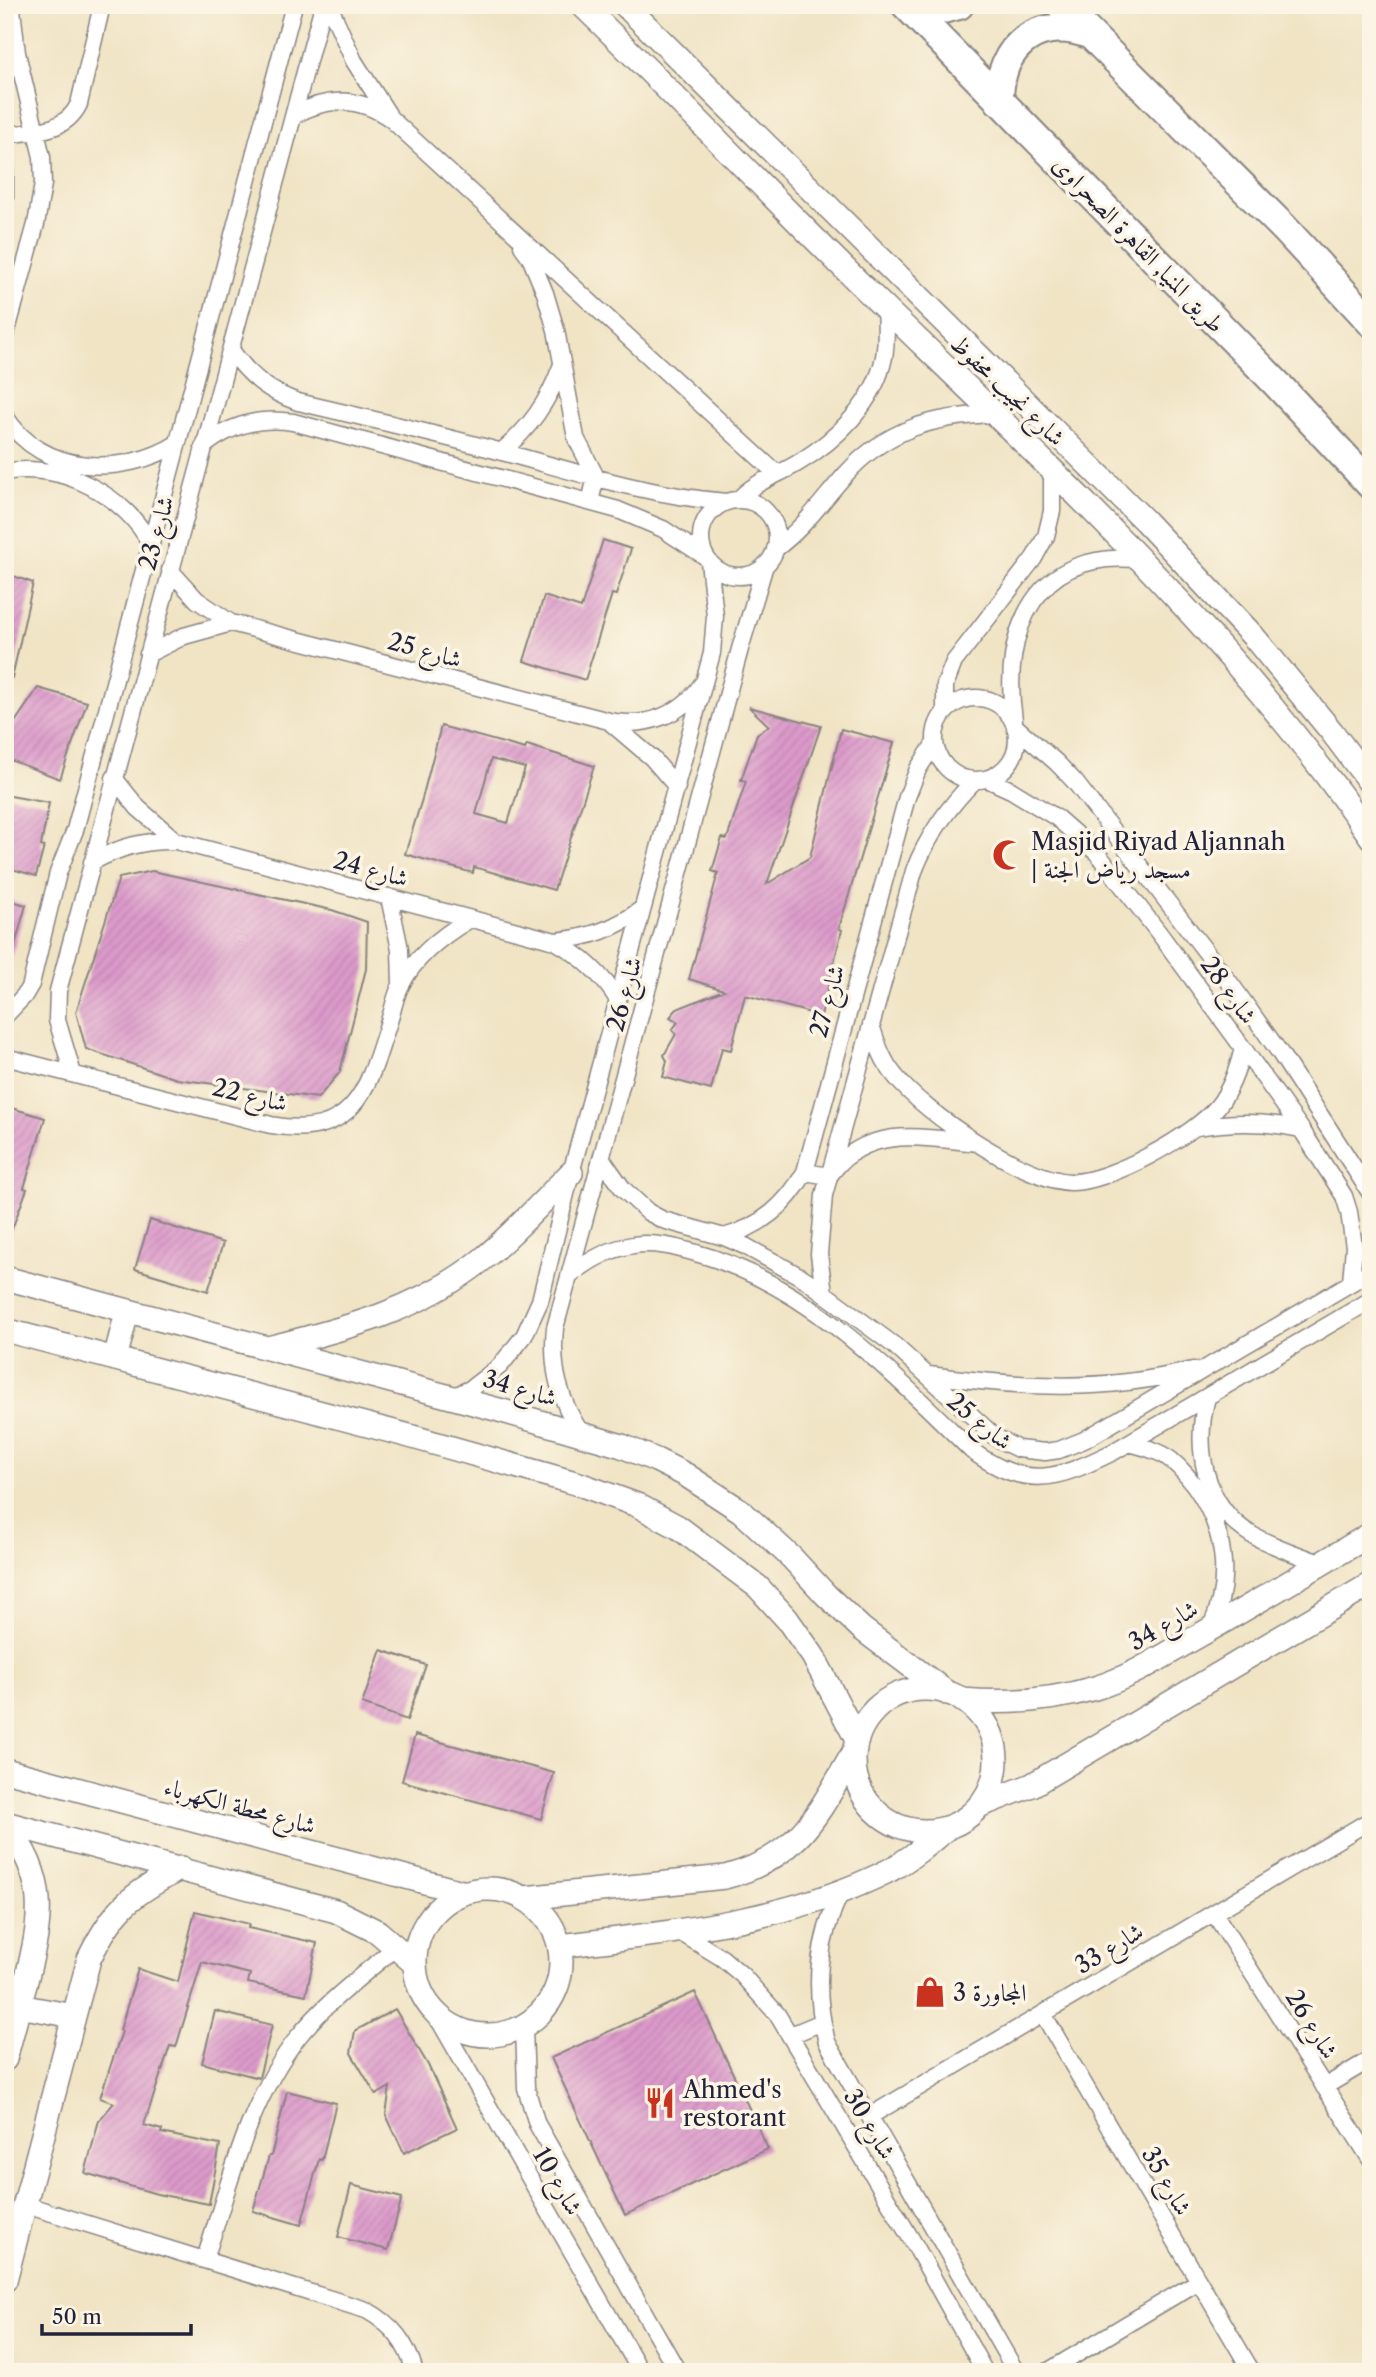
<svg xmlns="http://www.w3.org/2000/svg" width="1376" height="2377" viewBox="0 0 1376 2377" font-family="'Libre Caslon Text',Amiri,serif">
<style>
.building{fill:url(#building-hatch);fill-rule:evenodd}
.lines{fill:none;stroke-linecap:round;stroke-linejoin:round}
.street-casing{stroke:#898380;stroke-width:19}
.secondary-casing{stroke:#898380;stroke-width:26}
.highway-casing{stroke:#898380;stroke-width:32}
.street{stroke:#fff;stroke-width:16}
.secondary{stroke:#fff;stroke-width:23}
.highway{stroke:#fff;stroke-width:28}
.labels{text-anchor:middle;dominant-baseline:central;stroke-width:7;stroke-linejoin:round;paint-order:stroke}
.street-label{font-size:24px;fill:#22223b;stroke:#fcf5e5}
.poi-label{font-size:24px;fill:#22223b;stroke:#fcf5e5;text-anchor:start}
</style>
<defs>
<pattern id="building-hatch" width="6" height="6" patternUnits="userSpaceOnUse" patternTransform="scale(1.75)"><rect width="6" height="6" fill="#dc9aca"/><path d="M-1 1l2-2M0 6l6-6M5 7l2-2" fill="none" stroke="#bc84ae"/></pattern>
</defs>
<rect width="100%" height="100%" fill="#fcf5e5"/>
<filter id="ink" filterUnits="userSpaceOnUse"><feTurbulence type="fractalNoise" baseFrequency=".0143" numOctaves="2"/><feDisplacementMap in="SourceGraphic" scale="14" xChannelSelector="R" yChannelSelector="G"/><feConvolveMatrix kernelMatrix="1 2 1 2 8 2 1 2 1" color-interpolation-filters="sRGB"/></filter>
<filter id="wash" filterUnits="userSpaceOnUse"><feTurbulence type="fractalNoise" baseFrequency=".00686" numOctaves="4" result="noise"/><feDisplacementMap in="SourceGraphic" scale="28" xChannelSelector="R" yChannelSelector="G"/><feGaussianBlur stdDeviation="1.57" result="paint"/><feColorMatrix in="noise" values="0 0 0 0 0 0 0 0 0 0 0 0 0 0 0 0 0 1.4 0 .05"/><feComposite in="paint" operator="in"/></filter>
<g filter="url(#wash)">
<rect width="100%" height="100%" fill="#f0e4c5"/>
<g id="blocks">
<path class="building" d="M603 540 631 549 616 595 612 594 585 680 524 661 544 596 581 608Z
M5 573 33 583 12 678 5 677Z
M38 688 87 702 60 779 5 758V737Z
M749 707 821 726 767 884 810 857 841 729 894 743 839 928 842 930 821 1016 745 995 731 1050 722 1048 711 1090 663 1077 667 1061 664 1055 676 1034 672 1030 678 1022 670 1017 677 1009 724 990 689 979 718 873 712 871 722 838 727 839 746 781 741 780 757 734 769 726Z
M441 726 525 749 527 745 594 766 554 890 474 867 473 873 405 854 422 799ZM491 759 525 768 508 823 476 814Z
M5 795 49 803 41 846 44 847 36 876 5 867Z
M152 871 332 910 367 922 366 969 340 1072 318 1098 177 1079 86 1049 76 1012 119 878Z
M5 899 26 905 10 963H5Z
M5 1106 45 1118 24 1188 27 1189 7 1242H5Z
M150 1220 223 1243 208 1291 135 1269Z
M381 1650 426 1665 407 1720 362 1704Z
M415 1735 554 1773 541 1819 402 1781Z
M195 1911 249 1924 248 1928 317 1943 306 1995 248 1983 250 1974 202 1962 176 2047 170 2046 144 2125 162 2130 161 2133 220 2145 209 2204 157 2194 85 2173 99 2120 114 2103 100 2098 122 2031 120 2030 138 1969 178 1982Z
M695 1992 768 2149 625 2215 551 2058Z
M395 2009 428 2065 457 2128 404 2153 386 2115 390 2087 376 2095 351 2053 355 2031Z
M215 2011 272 2025 259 2078 202 2063Z
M287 2091 336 2103 322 2160 319 2159 301 2225 253 2211 269 2156H271Z
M351 2185 402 2198 388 2250 338 2237Z"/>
</g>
</g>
<g filter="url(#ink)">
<use href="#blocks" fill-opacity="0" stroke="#898380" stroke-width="2"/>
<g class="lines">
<defs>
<path id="street" d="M329 5 354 61 388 114
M295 115C328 96 360 97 391 119L777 474
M5 135C34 131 65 133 79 104L102 5
M5 170V198
M522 246 530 257 545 293 556 330 576 438 596 477 590 502
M5 338 36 224 43 184 42 157 17 53 12 9
M231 350C249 376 269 392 298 402 367 418 437 434 506 453 579 473 651 496 726 502
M5 416C42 476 124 477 178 443
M203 447C229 425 259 417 293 422L618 510 663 529 706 557
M501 452C530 428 548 402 561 367
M5 472C60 461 126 495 151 545
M738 500C755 481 777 476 798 463 836 440 875 403 884 357 887 341 886 324 885 308
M701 538a38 38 0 1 1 76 0a38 38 0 1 1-76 0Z
M775 549C804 528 822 501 845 475 887 428 935 416 995 414
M170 570 197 600 231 623 609 721C645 728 681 716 702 684
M148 654 184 636 231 623
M935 739a41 41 0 1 1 82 0a41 41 0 1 1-82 0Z
M945 710V685L954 662 1034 558 1046 536 1052 511V470
M1014 720C1000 629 1037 547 1142 560
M611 723 652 758 677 787
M1017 728 1057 763 1075 782 1233 987 1280 1053 1371 1194
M114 778 138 808 176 841
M987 779 1011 790 1057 818 1097 853 1162 937 1243 1048 1301 1129 1344 1196 1349 1212 1354 1247 1351 1282
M92 862C120 847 144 840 176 841L555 941C582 956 602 974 618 1000
M389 897 400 949 401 985
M555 941C588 938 616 929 643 908
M5 1016 24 996 31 984 58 873 75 830 294 5
M871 1025C877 1044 883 1062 896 1077 925 1114 1024 1180 1070 1182 1107 1184 1195 1135 1218 1106 1231 1089 1238 1069 1243 1048
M5 1057 271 1125C359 1141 369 1083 391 1015 394 1005 396 994 401 985 415 956 443 935 470 919
M73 1074 57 1020 58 991 323 5
M1197 1127C1233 1121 1265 1121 1301 1129
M602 1159 623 1189 648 1212 663 1220 724 1237 745 1246 805 1279 895 1346 994 1436 1006 1443 1018 1449 1045 1452 1059 1450 1084 1440 1371 1271
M805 1172 829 1176C835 1169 840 1161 848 1156 884 1127 935 1139 977 1143
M724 1237C761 1226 786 1206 805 1172L907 797 918 769 935 743
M571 1275C589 1260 609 1249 633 1245 655 1242 675 1247 696 1253 806 1283 892 1373 972 1451 1027 1490 1056 1480 1113 1452L1371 1300
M824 1293 819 1254 824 1195 914 871C928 835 948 807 975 780
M929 1375C1020 1387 1103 1393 1193 1370
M452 1397 470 1389 500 1366 524 1336 540 1301 571 1173 712 653 715 616 709 561
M1207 1397C1194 1447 1203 1506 1252 1535 1274 1547 1299 1555 1322 1564
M581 1433C559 1400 551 1367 555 1328L740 649 765 565
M1129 1443C1141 1446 1153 1449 1164 1455 1177 1463 1186 1474 1195 1486 1225 1528 1233 1581 1210 1629
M842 1890C817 1940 813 1988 827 2042L1016 2372
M1214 1913 1371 2160
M678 1931 722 1958 742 1975 777 2014 916 2247 985 2372
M435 2013 641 2372
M1043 2014 1252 2372
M524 2026 526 2088 537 2124 678 2372
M791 2035 822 2022
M1324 2087 1371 2059
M870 2116 1371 1820
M26 2205 366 2310C392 2324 407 2343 415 2372
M205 2259C230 2183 248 2101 298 2037 326 2002 363 1975 397 1946
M1047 2372 1199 2281"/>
<path id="secondary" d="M582 5C686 105 784 211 888 311 1060 477 1235 640 1371 837
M625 5 1145 521 1253 636 1332 732 1371 784
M5 1278 499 1410 622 1446 656 1460 686 1475 741 1511 792 1558 826 1595 862 1629 947 1693
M5 1330 406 1435 579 1484 637 1505 678 1527 758 1587 787 1619 813 1656 857 1740
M268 1348C345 1329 420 1310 483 1259 514 1233 542 1202 571 1173
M115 1359 127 1312
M854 1760a71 71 0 1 1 142 0a71 71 0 1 1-142 0Z
M962 1700C1008 1704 1051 1701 1095 1688 1132 1677 1166 1654 1200 1635 1257 1602 1314 1568 1371 1534
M5 1770 462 1892
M981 1805 1032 1785 1371 1584
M5 1823 336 1911 378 1932 414 1963
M5 1824C49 1878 42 1918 26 1981 19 2007 12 2033 5 2059
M415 1962a73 73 0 1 1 146 0a73 73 0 1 1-146 0Z
M524 1898 725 1877C801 1857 818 1813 855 1750
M560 1946C672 1932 788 1922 890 1870 910 1859 928 1844 946 1829
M19 2006 74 2016
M5 2280 89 1959C114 1907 132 1894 181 1868"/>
<path id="highway" d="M906 5 1276 383 1371 485
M912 5 935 11 959 5
M1061 5 1285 229 1371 322
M999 101C999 45 1038 15 1091 35"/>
</defs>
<use href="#street" class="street-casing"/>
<use href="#secondary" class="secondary-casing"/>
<use href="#highway" class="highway-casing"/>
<use href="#street" class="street"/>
<use href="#secondary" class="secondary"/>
<use href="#highway" class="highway"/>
</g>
</g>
<defs>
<symbol id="mosque-bare" viewBox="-9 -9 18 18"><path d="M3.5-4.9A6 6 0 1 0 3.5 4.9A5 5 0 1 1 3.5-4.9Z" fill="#c8321e" stroke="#fcf5e5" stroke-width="2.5" paint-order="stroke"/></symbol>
<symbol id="shop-bare" viewBox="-9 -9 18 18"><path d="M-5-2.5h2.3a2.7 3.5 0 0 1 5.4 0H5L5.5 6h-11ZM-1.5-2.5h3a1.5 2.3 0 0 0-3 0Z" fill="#c8321e" stroke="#fcf5e5" stroke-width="2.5" paint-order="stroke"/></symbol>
<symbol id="restaurant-bare" viewBox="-9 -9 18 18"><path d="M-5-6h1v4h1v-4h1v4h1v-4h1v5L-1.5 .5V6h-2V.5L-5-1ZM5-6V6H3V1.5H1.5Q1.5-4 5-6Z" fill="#c8321e" stroke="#fcf5e5" stroke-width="2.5" paint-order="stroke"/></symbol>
</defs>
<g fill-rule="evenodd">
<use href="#mosque-bare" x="986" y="833" width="44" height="44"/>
<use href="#shop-bare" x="908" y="1970" width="44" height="44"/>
<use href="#restaurant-bare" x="638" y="2081" width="44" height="44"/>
</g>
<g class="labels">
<g class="street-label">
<text transform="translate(1139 244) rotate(46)">طريق المنيا, القاهرة الصحراوى</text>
<text transform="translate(1008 390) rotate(44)">شارع نجيب محفوظ</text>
<text transform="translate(156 533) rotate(-75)">شارع 23</text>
<text transform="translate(425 650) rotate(15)">شارع 25</text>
<text transform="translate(371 869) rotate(15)">شارع 24</text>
<text transform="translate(1229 990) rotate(54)">شارع 28</text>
<text transform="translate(624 994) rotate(-75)">شارع 26</text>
<text transform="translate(827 1001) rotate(-75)">شارع 27</text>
<text transform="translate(250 1095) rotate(13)">شارع 22</text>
<text transform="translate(520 1388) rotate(16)">شارع 34</text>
<text transform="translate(980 1421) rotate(39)">شارع 25</text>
<text transform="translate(1163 1625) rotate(-30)">شارع 34</text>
<text transform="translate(240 1806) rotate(15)">شارع محطة الكهرباء</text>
<text transform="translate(1109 1948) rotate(-31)">شارع 33</text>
<text transform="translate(1312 2024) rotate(58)">شارع 26</text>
<text transform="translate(870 2124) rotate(59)">شارع 30</text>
<text transform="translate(558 2181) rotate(60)">شارع 10</text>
<text transform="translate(1167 2181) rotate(60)">شارع 35</text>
</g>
<g class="poi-label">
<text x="1031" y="841">Masjid Riyad Aljannah<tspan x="1031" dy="28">| مسجد رياض الجنة</tspan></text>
<text x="953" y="1992">المجاورة 3</text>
<text x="683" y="2089">Ahmed's<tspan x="683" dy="28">restorant</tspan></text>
</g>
</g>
<rect width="1376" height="2377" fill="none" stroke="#fcf5e5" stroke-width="28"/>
<path d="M42 2324v10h149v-10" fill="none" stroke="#22223b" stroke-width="3.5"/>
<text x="52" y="2324" font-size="21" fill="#22223b" stroke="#fcf5e5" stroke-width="5" paint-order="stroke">50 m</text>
</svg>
